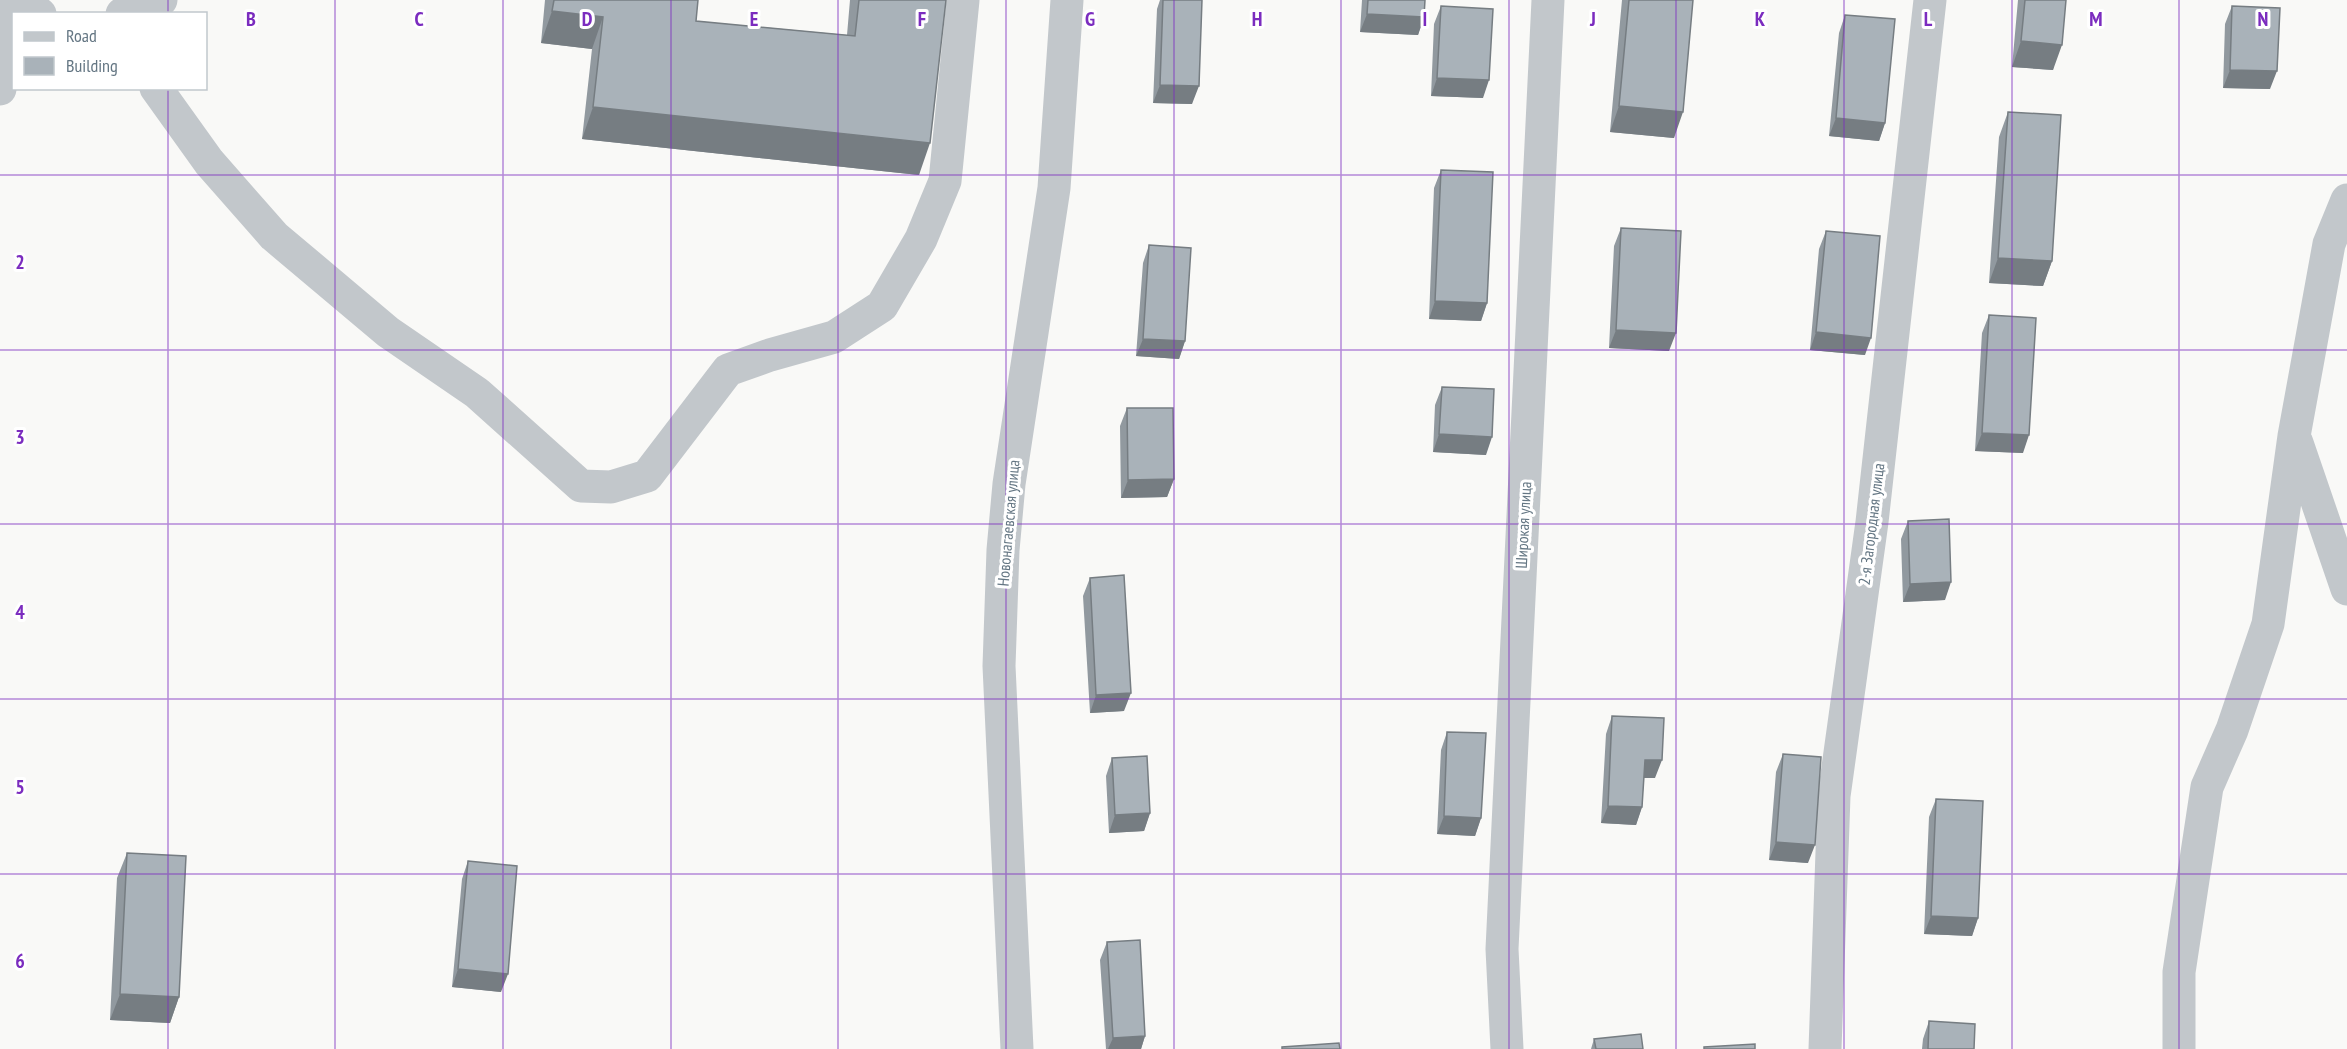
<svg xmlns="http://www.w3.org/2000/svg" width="2347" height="1049" viewBox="0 0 2347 1049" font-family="'PT Sans Narrow',sans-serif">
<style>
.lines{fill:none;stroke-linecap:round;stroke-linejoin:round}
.minor{stroke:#c2c7cb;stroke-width:33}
.wall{fill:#91999f}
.shaded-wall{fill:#767d82}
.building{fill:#a9b2b9;stroke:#767d82;stroke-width:1.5}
.grid{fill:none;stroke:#7b2cbf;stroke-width:1.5;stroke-opacity:0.55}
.labels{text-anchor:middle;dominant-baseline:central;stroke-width:6;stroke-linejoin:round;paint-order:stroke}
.street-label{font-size:16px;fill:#647683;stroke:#fff}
.grid-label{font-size:20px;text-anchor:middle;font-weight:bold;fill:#7b2cbf;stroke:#fff;stroke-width:6;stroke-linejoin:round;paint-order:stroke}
</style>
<rect width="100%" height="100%" fill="#f9f9f7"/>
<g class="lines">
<path class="minor" d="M9 8 40 14
M122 14 161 0
M156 88 209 162 274 236 388 332 477 393 581 486 611 487 647 476 728 370 770 355 834 337 882 306 921 239 945 181 963 0
M0 89 10 0
M2297 443 2347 589
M1017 1049 999 666 1003 550 1009 484 1054 188 1067 0
M1507 1049 1502 949 1548 0
M1825 1049 1834 796 1872 522 1930 0
M2179 1049V972L2207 787 2232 730 2268 624 2294 436 2329 244 2347 200"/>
</g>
<path class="wall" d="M545 0H698L696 21 847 35 850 0H946L919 175 582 139 592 49 541 43Z
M1160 0H1202L1192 104 1153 103 1157 9Z
M1362 0H1425L1424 17 1418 35 1360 32Z
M1622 0H1693L1674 138 1610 132Z
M2018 0H2066L2053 70 2012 67Z
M1441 6 1483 98 1431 96 1434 24Z
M2232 6 2270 89 2223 88 2225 24Z
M1845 15 1885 123 1879 141 1829 136 1839 33Z
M2008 112 2052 261 2043 286 1989 283 1999 137Z
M1441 170 1487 303 1481 321 1429 319 1434 188Z
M1621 228 1669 351 1609 348 1614 246Z
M1826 231 1865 355 1810 350 1819 249Z
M1149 245 1185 341 1179 359 1136 356 1143 263Z
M1989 315 2023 453 1975 451 1982 333Z
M1442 387 1486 455 1433 452 1435 405Z
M1127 408 1174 479 1167 497 1121 498 1120 426Z
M1908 521 1945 600 1903 602 1901 539Z
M1090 578 1124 711 1090 713 1083 596Z
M1612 716 1655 778H1644L1642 807 1636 825 1601 823 1606 734Z
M1447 732 1481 818 1475 836 1437 834 1441 750Z
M1783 754 1808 863 1769 860 1776 772Z
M1112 758 1150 813 1144 831 1109 833 1106 776Z
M1936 799 1978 918 1972 936 1924 934 1929 817Z
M127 853 179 997 170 1023 110 1020 117 878Z
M468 861 501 992 452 987 462 879Z
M1107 942 1145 1036 1141 1049H1106L1100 960Z
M1929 1021 1974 1049H1922L1923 1039Z
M1594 1039 1643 1049H1591Z"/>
<path class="shaded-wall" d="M552 11 603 17 592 49 541 43Z
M1367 14 1424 17 1418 35 1360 32Z
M2021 41 2062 45 2053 70 2012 67Z
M2230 70 2277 71 2270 89 2223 88Z
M1437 78 1489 80 1483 98 1431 96Z
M1160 85 1199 86 1192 104 1153 103Z
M1619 106 1683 112 1674 138 1610 132Z
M593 107 930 143 919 175 582 139Z
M1836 118 1885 123 1879 141 1829 136Z
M1998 258 2052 261 2043 286 1989 283Z
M1435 301 1487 303 1481 321 1429 319Z
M1616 330 1676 333 1669 351 1609 348Z
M1816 332 1871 338 1865 355 1810 350Z
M1143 339 1185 341 1179 359 1136 356Z
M1982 433 2029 435 2023 453 1975 451Z
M1439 434 1492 437 1486 455 1433 452Z
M1174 479 1167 497 1121 498 1128 480Z
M1951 582 1945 600 1903 602 1910 584Z
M1131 693 1124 711 1090 713 1096 695Z
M1645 760H1662L1655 778H1638Z
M1608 806 1642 807 1636 825 1601 823Z
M1150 813 1144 831 1109 833 1115 815Z
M1444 816 1481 818 1475 836 1437 834Z
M1776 842 1815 845 1808 863 1769 860Z
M1931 916 1978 918 1972 936 1924 934Z
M458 969 508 974 501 992 452 987Z
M120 994 179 997 170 1023 110 1020Z
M1145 1036 1141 1049H1108L1113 1038Z"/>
<path class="building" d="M554 0H698L696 21 855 36 859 0H946L930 143 593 107 603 17 552 11Z
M1163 0H1202L1199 86 1160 85Z
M1368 0H1425L1424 17 1367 14Z
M1629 0H1693L1683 112 1619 106Z
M2025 0H2066L2062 45 2021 41Z
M1441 6 1493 9 1489 80 1437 78Z
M2232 6 2280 8 2277 71 2230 70Z
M1845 15 1895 19 1885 123 1836 118Z
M2008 112 2061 115 2052 261 1998 258Z
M1441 170 1493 172 1487 303 1435 301Z
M1621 228 1681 231 1676 333 1616 330Z
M1826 231 1880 236 1871 338 1816 332Z
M1149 245 1191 248 1185 341 1143 339Z
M1989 315 2036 318 2029 435 1982 433Z
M1442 387 1494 389 1492 437 1439 434Z
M1127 408H1173L1174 479 1128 480Z
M1949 519 1951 582 1910 584 1908 521Z
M1124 575 1131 693 1096 695 1090 578Z
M1612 716 1664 718 1662 760H1645L1642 807 1608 806Z
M1447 732 1486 733 1481 818 1444 816Z
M1783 754 1821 757 1815 845 1776 842Z
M1147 756 1150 813 1115 815 1112 758Z
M1936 799 1983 801 1978 918 1931 916Z
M127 853 186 856 179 997 120 994Z
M468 861 517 866 508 974 458 969Z
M1140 940 1145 1036 1113 1038 1107 942Z
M1929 1021 1975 1024 1974 1049H1928Z
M1641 1034 1643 1049H1596L1594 1039Z
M1339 1043 1340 1049H1282V1047Z
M1755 1044V1049H1704V1047Z"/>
<path class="grid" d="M168 0V14M335 0V1049M503 0V1049M671 0V1049M838 0V1049M1006 0V1049M1174 0V1049M1341 0V1049M1509 0V1049M1676 0V1049M1844 0V1049M2012 0V1049M2179 0V1049M168 88V1049M0 175H2347M0 350H2347M0 524H2347M0 699H2347M0 874H2347"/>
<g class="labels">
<g class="street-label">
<text transform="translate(1008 523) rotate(-85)">Новонагаевская улица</text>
<text transform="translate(1871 524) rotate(-83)">2-я Загородная улица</text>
<text transform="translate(1523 525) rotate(-87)">Широкая улица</text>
</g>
</g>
<g class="grid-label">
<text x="251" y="26">B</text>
<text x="419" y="26">C</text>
<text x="587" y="26">D</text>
<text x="754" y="26">E</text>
<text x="922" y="26">F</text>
<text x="1090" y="26">G</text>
<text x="1257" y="26">H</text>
<text x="1425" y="26">I</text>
<text x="1593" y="26">J</text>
<text x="1760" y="26">K</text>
<text x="1928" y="26">L</text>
<text x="2096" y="26">M</text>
<text x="2263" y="26">N</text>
<text x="20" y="269">2</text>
<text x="20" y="444">3</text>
<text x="20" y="619">4</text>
<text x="20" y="794">5</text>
<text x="20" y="968">6</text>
</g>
<rect x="12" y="12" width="195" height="78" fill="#ffffff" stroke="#c1c8cd" stroke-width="1.5"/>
<rect x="24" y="32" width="30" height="9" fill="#c2c7cb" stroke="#c1c8cd" stroke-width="1.5"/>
<text x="66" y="42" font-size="18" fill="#647683">Road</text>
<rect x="24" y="57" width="30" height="18" fill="#a9b2b9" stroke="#c1c8cd" stroke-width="1.5"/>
<text x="66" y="72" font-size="18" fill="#647683">Building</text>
</svg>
